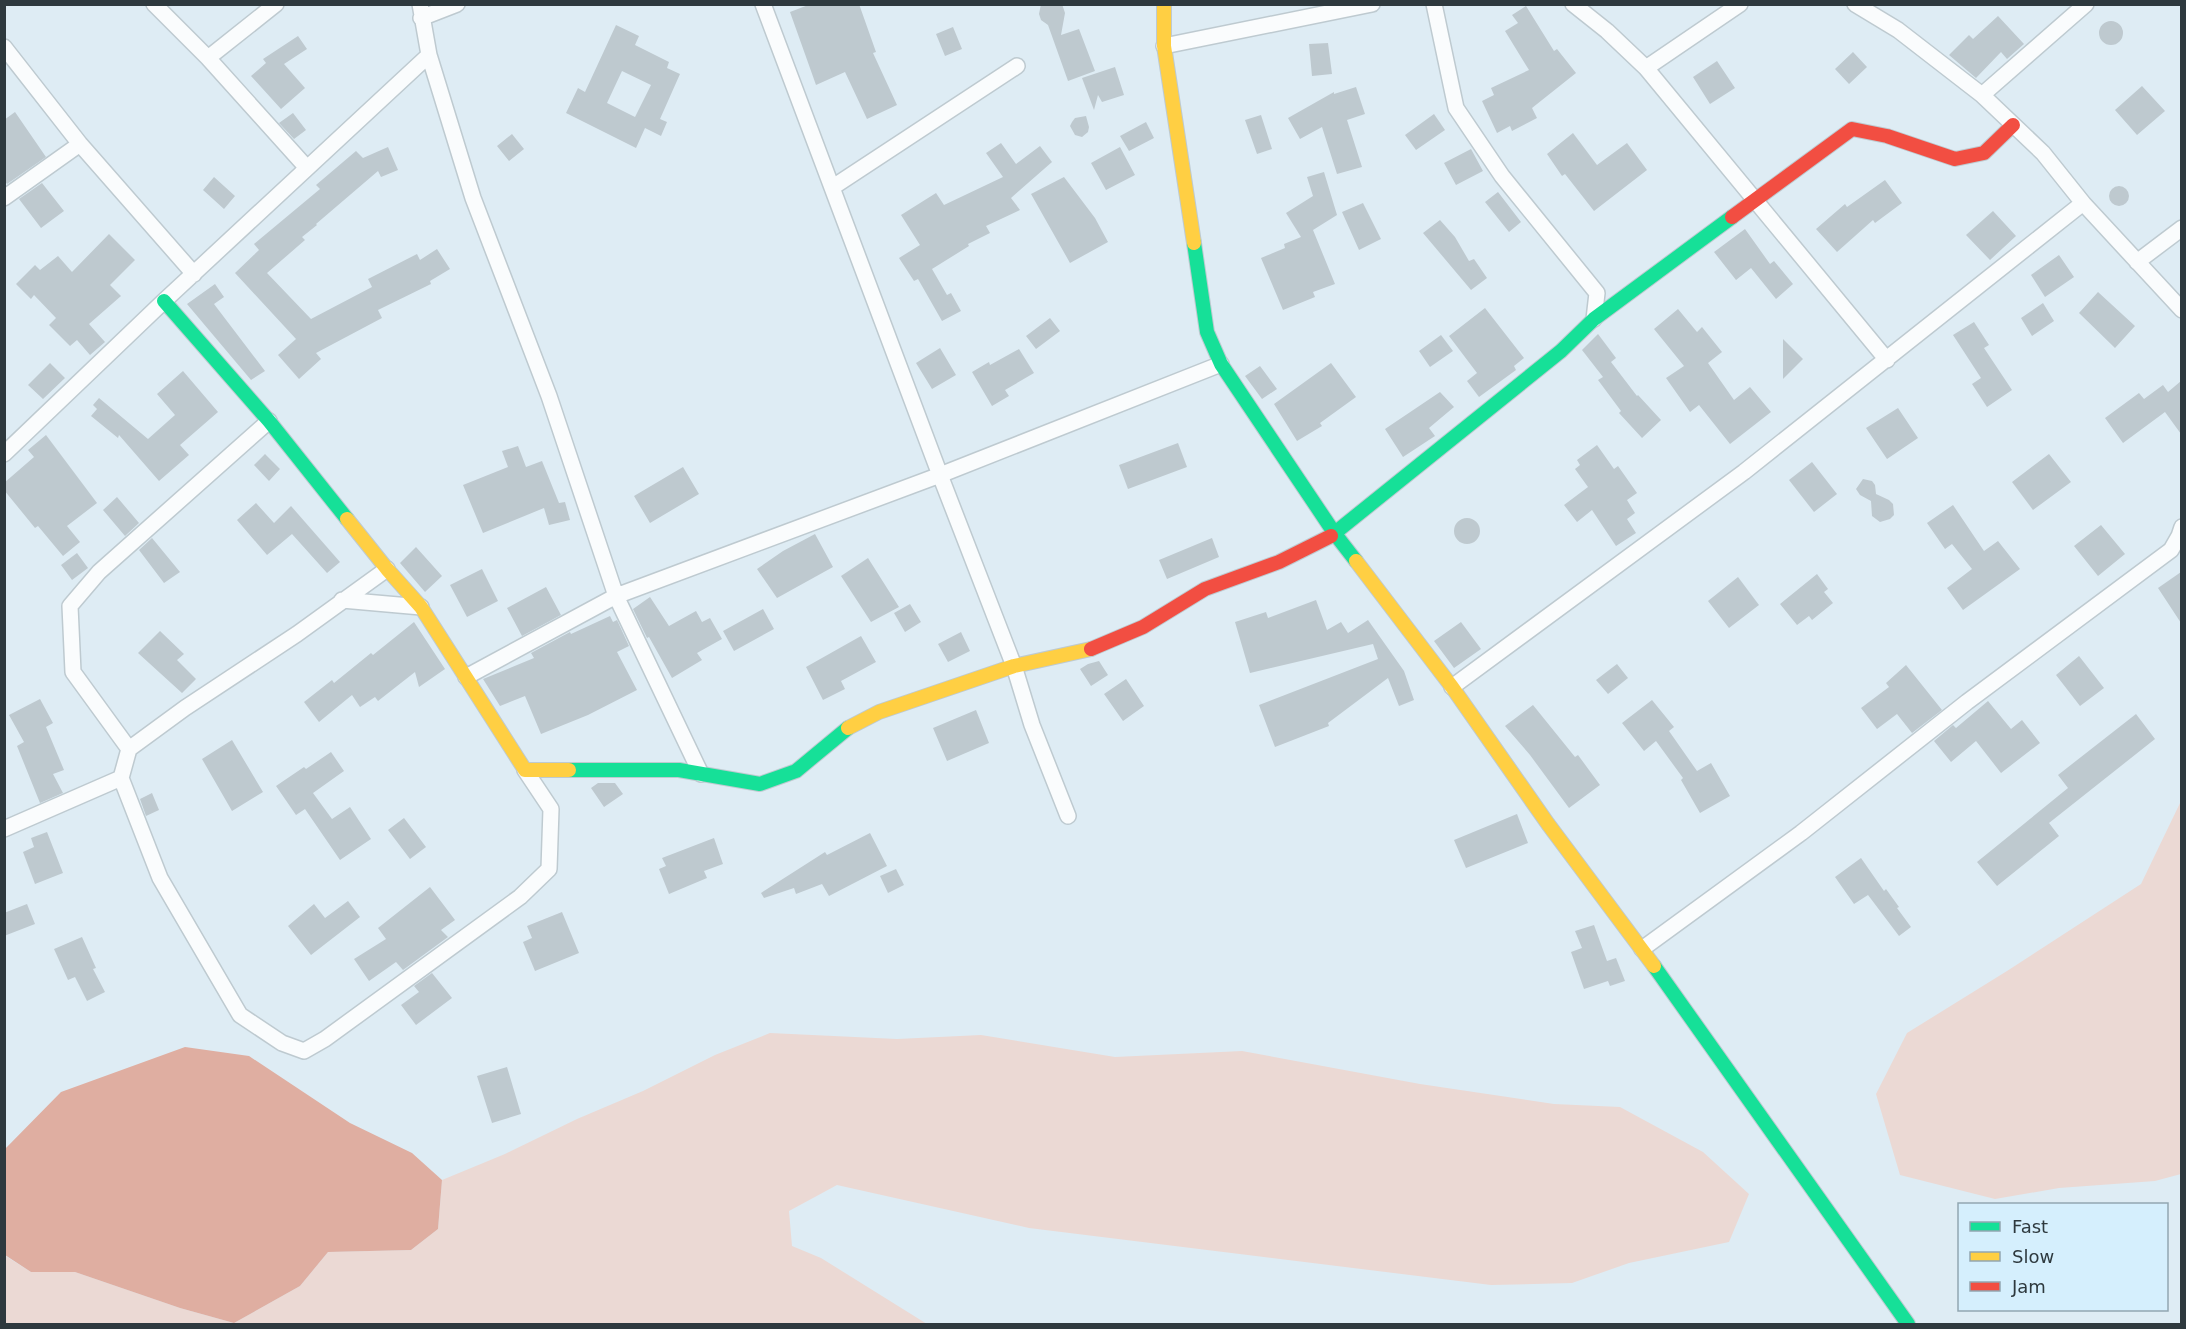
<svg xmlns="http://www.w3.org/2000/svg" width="2186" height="1329" viewBox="0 0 2186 1329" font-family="'DejaVu Sans',sans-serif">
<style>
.green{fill:#ebd9d4}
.water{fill:#dfaea1}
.building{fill:#bec9cf;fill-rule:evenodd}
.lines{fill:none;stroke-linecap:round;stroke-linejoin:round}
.street-casing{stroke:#becad0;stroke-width:18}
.fast-casing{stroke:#becad0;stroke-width:16}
.slow-casing{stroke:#becad0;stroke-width:16}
.jam-casing{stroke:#becad0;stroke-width:16}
.street{stroke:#fafcfd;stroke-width:15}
.fast{stroke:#16e098;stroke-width:14}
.slow{stroke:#ffcf43;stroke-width:14}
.jam{stroke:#f24e42;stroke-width:14}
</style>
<rect width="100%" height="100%" fill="#deecf4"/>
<path class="green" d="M2181 801V1174L2155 1181 2059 1188 1995 1199 1900 1175 1876 1094 1907 1033 2007 971 2141 884Z
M770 1033 897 1039 981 1035 1115 1057 1242 1051 1420 1084 1554 1104 1620 1107 1703 1152 1749 1194 1729 1242 1629 1263 1572 1283 1491 1285 1029 1228 837 1185 789 1211 792 1246 821 1258 927 1324H5L4 1255 31 1272H75L180 1308 234 1323 300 1286 328 1252 411 1250 438 1229 442 1180 505 1154 577 1119 643 1091 715 1055Z"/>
<path class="water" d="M185 1047 249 1056 350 1123 412 1153 442 1180 438 1229 411 1250 328 1252 300 1286 234 1323 180 1308 75 1272H31L5 1255V1149L61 1092Z"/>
<path class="building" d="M811 4H859L876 52 873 53 897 105 867 119 845 72 816 85 790 12Z
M1041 4H1062L1065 13 1061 35 1079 29 1095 71 1068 81 1048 25 1041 20 1039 14Z
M1526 6 1554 51 1557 49 1576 73 1532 108 1537 118 1512 131 1510 126 1497 133 1482 101 1494 95 1491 88 1529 70 1505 31 1518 23 1512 15Z
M1998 16 2024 44 2007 59 2001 52 1976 78 1949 55 1969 35 1973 39Z
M2099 33a12 12 0 1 1 24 0a12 12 0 1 1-24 0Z
M616 25 639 36 635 45 669 62 667 68 680 74 660 119 667 122 661 136 645 128 636 148 566 113 578 88 585 92ZM622 71 651 85 635 117 607 103Z
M953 27 962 49 945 56 936 34Z
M298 36 307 49 284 64 305 88 281 109 251 76 266 63 263 59Z
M1328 43 1332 74 1312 76 1309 44Z
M1853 52 1867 67 1849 84 1835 69Z
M1717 61 1735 88 1710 104 1693 77Z
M1115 67 1124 95 1102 102 1098 95 1094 110 1082 78Z
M2142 86 2165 111 2137 135 2115 110Z
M1356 87 1365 114 1347 120 1362 167 1337 174 1322 127 1300 139 1288 118 1334 92V94Z
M15 112 46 157 7 184 4 180V120Z
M293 113 306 130 294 139 279 123Z
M1434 114 1445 130 1416 150 1405 135Z
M1261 115 1272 149 1257 154 1245 120Z
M1086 116 1089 127 1088 132 1082 137 1075 135 1070 126 1072 122 1075 118Z
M1146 122 1154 138 1129 151 1120 136Z
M1573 133 1597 165 1627 143 1647 170 1594 211 1565 174 1562 176 1547 154Z
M512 134 524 149 509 161 497 146Z
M1001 143 1016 164 1040 146 1052 162 1011 198 1020 210 986 226 990 233 968 244 969 246 932 269 947 295 951 293 961 311 942 321 918 279 914 281 899 258 920 245 901 215 936 193 944 205 1003 177 986 153Z
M388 147 398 170 381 177 378 171 316 224 317 225 302 237 305 240 267 273 311 319 372 287 368 279 417 254 420 260 437 249 450 269 430 281 431 284 378 310 382 318 316 353 321 359 299 379 278 355 296 339 235 273 259 250 254 244 320 189 316 185 356 151 363 158Z
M1120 147 1135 175 1106 190 1091 163Z
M1471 149 1483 171 1456 185 1444 163Z
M1324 172 1337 215 1313 230 1335 284 1313 292 1315 297 1283 310 1261 258 1285 248 1284 244 1301 237 1286 213 1313 196 1307 177Z
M214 177 235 196 224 209 203 190Z
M1064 177 1095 218 1108 242 1070 263 1031 194Z
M1885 180 1902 203 1875 223 1873 220 1837 252 1816 229 1845 204 1847 207Z
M42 183 64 211 41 228 19 199Z
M2109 196a10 10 0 1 1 20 0a10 10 0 1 1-20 0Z
M1498 192 1521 222 1509 232 1485 202Z
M1363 203 1381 239 1359 250 1342 212Z
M1993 211 2016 236 1990 260 1966 235Z
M1440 220 1455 237 1469 261 1474 259 1487 278 1471 290 1423 233Z
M1745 229 1770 264 1774 261 1793 284 1776 299 1751 268 1736 280 1714 252Z
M109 234 135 260 110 285 121 296 89 324 105 342 90 355 77 340 70 346 49 325 56 318 34 295 31 299 16 284 35 265 40 270 58 256 72 272Z
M2059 255 2074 277 2045 297 2031 275Z
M215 284 224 297 214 304 265 371 251 380 187 304Z
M2098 292 2135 326 2115 348 2079 313Z
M2043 303 2054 321 2032 336 2021 318Z
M1485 308 1524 358 1514 366 1516 370 1479 397 1467 381 1477 373 1449 336Z
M1678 309 1697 332 1702 327 1722 352 1708 363 1734 400 1750 387 1771 412 1730 444 1699 405 1690 412 1666 378 1684 366 1654 329Z
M1050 318 1060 331 1036 349 1026 336Z
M1974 322 1989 345 1984 348 2012 390 1987 407 1972 384 1981 378 1953 335Z
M1598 334 1616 358 1611 362 1637 396 1638 395 1661 420 1642 438 1619 413 1621 411 1598 380 1603 377 1582 350Z
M1441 335 1453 351 1430 367 1419 351Z
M1783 339 1803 359 1783 379Z
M940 348 956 375 932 389 916 363Z
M1019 349 1034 373 1005 390 1009 396 992 406 972 372 989 362 990 365Z
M50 363 65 378 43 399 28 385Z
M1331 363 1356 397 1320 423 1322 426 1297 441 1274 404Z
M1260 366 1277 389 1262 399 1245 376Z
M183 371 218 412 180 445 189 455 159 481 119 435 118 438 91 416 97 409 93 405 99 398 148 439 175 415 157 394Z
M2181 381V434L2165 412 2123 443 2105 418 2139 393 2144 399 2163 385 2168 392Z
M1440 392 1454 407 1429 428 1435 436 1403 457 1385 429Z
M1898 408 1918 438 1887 459 1866 428Z
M46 435 97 503 67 526 80 542 63 556 38 526 35 528 4 490V483L34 457 28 450Z
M1178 443 1187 467 1128 489 1119 465Z
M1597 445 1614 469 1618 466 1637 493 1627 500 1635 513 1627 519 1636 533 1616 546 1592 510 1577 522 1564 505 1588 487 1575 469 1580 465 1577 460Z
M518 446 526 467 542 461 559 503 565 502 570 520 549 525 544 508 483 533 463 485 508 467 502 451Z
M265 454 280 469 269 481 254 465Z
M2049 454 2071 482 2033 510 2012 482Z
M1812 462 1837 494 1814 512 1789 480Z
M683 467 699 494 650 523 634 496Z
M1863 479 1872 481 1875 485 1876 494 1889 500 1893 504 1894 515 1890 519 1880 522 1872 516 1871 501 1860 495 1856 489Z
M117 497 139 523 125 536 103 510Z
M256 503 274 523 291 506 340 562 327 573 292 534 267 555 237 520Z
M1953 505 1984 551 1998 541 2020 569 1963 610 1947 588 1972 569 1952 544 1945 549 1927 523Z
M1454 531a13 13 0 1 1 26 0a13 13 0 1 1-26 0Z
M2101 525 2125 554 2098 576 2074 546Z
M815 534 833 567 777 598 757 569 783 551Z
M152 538 180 572 164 583 139 550Z
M1212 538 1219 557 1167 579 1159 560Z
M416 547 442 576 425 592 400 563Z
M77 553 88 568 72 580 61 565Z
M868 558 899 607 871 622 841 576Z
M482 569 498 601 467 617 450 585Z
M2181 572V623L2158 588Z
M1817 574 1828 589 1824 592 1833 603 1812 620 1809 616 1797 625 1780 604Z
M1738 577 1759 605 1729 628 1708 601Z
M546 587 561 615 522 636 507 608Z
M650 597 669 626 696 611 702 622 710 618 722 639 697 653 702 660 672 678 649 637 647 638 633 609Z
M1316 600 1327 630 1341 622 1348 633 1368 620 1404 671 1414 700 1399 706 1388 678 1328 723 1329 726 1275 747 1259 705 1378 659 1373 644 1250 673 1235 622 1266 612 1268 618Z
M910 604 921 622 905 632 894 613Z
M763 609 774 629 734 651 723 631Z
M610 616 613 622 617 620 629 646 617 652 637 690 588 715 541 734 525 696 500 706 483 679 534 658 531 653 570 632 571 634Z
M414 622 445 669 419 687 415 672 378 701 375 697 360 707 352 695 319 722 304 702 332 680 334 683 371 653 373 655Z
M1461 622 1481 649 1454 668 1434 641Z
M160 631 184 654 177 660 196 679 182 693 138 653Z
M961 632 970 651 948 662 938 644Z
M861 636 876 662 841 681 845 689 823 700 806 667Z
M2079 656 2104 688 2080 706 2056 675Z
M1099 661 1108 675 1091 686 1080 669 1088 664Z
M1617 664 1628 678 1608 694 1596 680Z
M1906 665 1942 710 1912 733 1897 714 1877 729 1861 708 1889 687 1886 683Z
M1126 679 1144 706 1123 721 1104 694Z
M40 699 53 723 46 727 64 770 53 774 63 793 40 803 17 746 24 742 9 715Z
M1652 700 1674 727 1669 731 1697 771 1711 763 1730 796 1700 813 1681 780 1683 778 1656 741 1644 751 1622 723Z
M1988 701 2011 729 2022 720 2040 743 2001 773 1976 741 1951 762 1934 741 1953 725 1956 728Z
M1533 705 1575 757 1578 755 1600 785 1569 808 1530 755 1505 726Z
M976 710 989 743 947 761 933 728Z
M2136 714 2155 739 2049 823 2059 836 1997 886 1977 862 2068 788 2058 775Z
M232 740 263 792 232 811 202 759Z
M331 752 344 771 313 793 332 819 350 807 371 839 340 860 305 809 296 815 276 786 304 767 306 769Z
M598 783H615L623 794 604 807 591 788Z
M152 793 159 810 146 816 140 799Z
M1517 814 1528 843 1466 868 1454 840Z
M404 818 426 847 410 859 388 830Z
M47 832 63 873 35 884 23 852 34 847 31 838Z
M870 833 887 866 829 896 822 884 796 894 794 888 764 898 761 893 825 852 827 855Z
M714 838 723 864 704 871 707 878 669 894 659 869 666 866 662 858Z
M1861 858 1884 891 1886 889 1899 907 1897 908 1911 927 1899 936 1868 895 1854 904 1835 877Z
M896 869 904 885 888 893 880 876Z
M430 887 455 920 441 930 448 937 403 970 396 962 369 981 354 959 386 939 378 928Z
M348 901 360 917 311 955 288 926 314 904 325 918Z
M27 904 35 924 4 936V913Z
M562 912 579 953 535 971 523 942 532 938 527 926Z
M1594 925 1607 961 1616 958 1625 981 1610 986 1608 981 1584 989 1571 952 1582 948 1575 931Z
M82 937 96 968 93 969 105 992 87 1001 75 977 68 980 54 949Z
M432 973 452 998 416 1025 401 1005 419 992 414 986Z
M507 1067 521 1114 492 1123 477 1076Z"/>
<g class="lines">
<defs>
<path id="street" d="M154 4 208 58 307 168
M420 4 429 55 473 198 549 396 616 596 701 774
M763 4 940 475 1014 666 1032 725 1068 816
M1434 4 1456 108 1502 176 1597 293 1594 319
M1573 4 1607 31 1646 68 1887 360
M1855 4 1898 30 1982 95 2043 153 2083 203 2182 310
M421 18 457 4
M1164 46 1372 4
M4 47 80 144 194 274
M208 58 276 4
M1646 68 1740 4
M1982 95 2086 4
M833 187 1017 66
M4 198 80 144
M2137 262 2182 228
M4 454 164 301 429 55
M387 569 297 634 185 708 129 749 121 778 160 878 240 1015 282 1043 304 1051 325 1039 520 897 549 869 551 809 525 770
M342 600 421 607
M466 677 616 596 940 475 1221 364
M1452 687 1744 472 2083 203
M129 749 73 672 70 606 99 572 269 421
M4 829 121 778
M1642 949 1801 833 1967 702 2171 550 2179 536 2182 527"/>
<path id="fast" d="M1194 243 1207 332 1221 364 1335 534 1356 561
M164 301 269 421 347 519
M1331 536 1561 351 1594 319 1732 217
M569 770H679L760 784 796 771 848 728
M1654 966 1908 1324"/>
<path id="slow" d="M1164 4V46L1194 243
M347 519 387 569 421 607 525 770H569
M1356 561 1452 687 1548 824 1654 966
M848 728 879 712 1014 666 1091 649"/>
<path id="jam" d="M1732 217 1852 129 1887 136 1955 159 1984 153 2013 125
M1091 649 1143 627 1205 589 1279 562 1331 536"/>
</defs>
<use href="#street" class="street-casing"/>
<use href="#fast" class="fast-casing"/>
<use href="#slow" class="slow-casing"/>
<use href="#jam" class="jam-casing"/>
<use href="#street" class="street"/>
<use href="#fast" class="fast"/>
<use href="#slow" class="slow"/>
<use href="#jam" class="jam"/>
</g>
<rect width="2186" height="1329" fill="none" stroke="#2e393e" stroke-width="12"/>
<rect x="1958" y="1203" width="210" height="108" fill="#d5effd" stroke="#92a6b1" stroke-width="1.5"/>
<rect x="1970" y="1222" width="30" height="9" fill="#16e098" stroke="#92a6b1" stroke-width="1.5"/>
<text x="2012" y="1233" font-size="18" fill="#2e393e">Fast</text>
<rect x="1970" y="1252" width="30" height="9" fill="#ffcf43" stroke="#92a6b1" stroke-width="1.5"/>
<text x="2012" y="1263" font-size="18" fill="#2e393e">Slow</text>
<rect x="1970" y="1282" width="30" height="9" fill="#f24e42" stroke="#92a6b1" stroke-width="1.5"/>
<text x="2012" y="1293" font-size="18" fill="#2e393e">Jam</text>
</svg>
